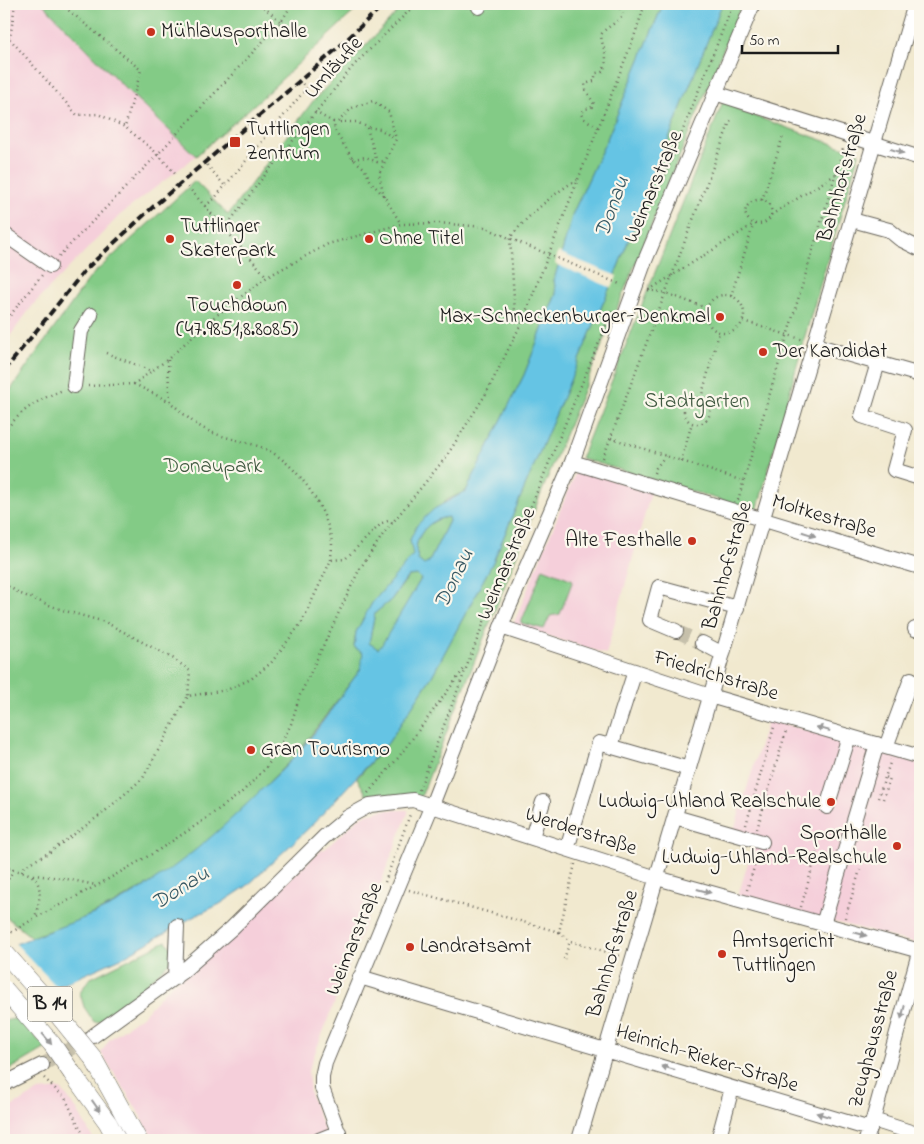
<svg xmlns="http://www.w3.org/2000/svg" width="924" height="1144" viewBox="0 0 924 1144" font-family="'Indie Flower',sans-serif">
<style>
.built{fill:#f5cfda}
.green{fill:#83cb86;stroke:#507451}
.water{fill:#65c4e4;stroke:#407080;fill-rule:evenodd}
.pier{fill:#f1e9cf}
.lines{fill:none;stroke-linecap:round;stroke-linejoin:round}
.minor-tunnel{stroke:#c6c0ab;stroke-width:14;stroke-dasharray:14 7;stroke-linecap:butt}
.minor-casing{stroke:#67645b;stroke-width:16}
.major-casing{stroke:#67645b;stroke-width:19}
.path{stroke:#67645b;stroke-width:2.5;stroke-dasharray:1 4;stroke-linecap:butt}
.minor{stroke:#fff;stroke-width:14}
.major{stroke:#fff;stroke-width:18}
.rail{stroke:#1c1c1c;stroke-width:4;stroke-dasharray:8 4;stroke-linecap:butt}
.major-bridge-casing{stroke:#67645b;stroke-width:19;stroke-linecap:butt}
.path-bridge{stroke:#67645b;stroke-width:2.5;stroke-dasharray:1 4;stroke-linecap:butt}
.major-bridge{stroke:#fff;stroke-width:18}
.oneway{fill:#999}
.poi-dot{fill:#c8321e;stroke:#fbf7ec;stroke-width:2}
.labels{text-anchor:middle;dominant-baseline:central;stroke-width:4.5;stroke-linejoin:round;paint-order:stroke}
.shield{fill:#fbf7ec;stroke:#5f5e5a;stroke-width:1}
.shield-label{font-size:20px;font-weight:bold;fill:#1c1c1c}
.poi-label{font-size:21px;fill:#1c1c1c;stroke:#fbf7ec;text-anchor:start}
.street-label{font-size:21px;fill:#1c1c1c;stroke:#fbf7ec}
.park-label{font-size:21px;fill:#405941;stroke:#fbf7ec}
.water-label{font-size:22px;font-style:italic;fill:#365762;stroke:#fbf7ec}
</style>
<rect width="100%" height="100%" fill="#fbf7ec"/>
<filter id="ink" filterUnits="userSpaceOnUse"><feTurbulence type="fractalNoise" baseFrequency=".02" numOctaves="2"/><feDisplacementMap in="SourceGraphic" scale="10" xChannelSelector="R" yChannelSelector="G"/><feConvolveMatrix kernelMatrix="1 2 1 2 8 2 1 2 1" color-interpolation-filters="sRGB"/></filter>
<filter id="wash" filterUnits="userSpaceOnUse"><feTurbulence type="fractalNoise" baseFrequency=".0096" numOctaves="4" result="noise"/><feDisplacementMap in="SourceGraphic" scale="20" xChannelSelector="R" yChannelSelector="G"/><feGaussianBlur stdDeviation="1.12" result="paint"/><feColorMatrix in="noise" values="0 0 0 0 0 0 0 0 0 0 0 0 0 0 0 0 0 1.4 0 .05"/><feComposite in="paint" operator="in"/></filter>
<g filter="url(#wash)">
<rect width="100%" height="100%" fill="#f1e9cf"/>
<path class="built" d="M4 4H43L126 89 196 156 120 215 33 305 4 344Z
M577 469 651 492 606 654 513 625Z
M768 719 920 764V936L918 944 738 896 753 846 731 840Z
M384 810H408V813L308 1071 310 1094 328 1140H154L132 1101 101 1053 109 1040 144 1014 166 990 229 936 321 850 325 849 358 819 367 814Z
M61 1089 77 1110 94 1140H4V1111L39 1091Z"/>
<path class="green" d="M43 4H362L265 95 196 156 126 89Z
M405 4H663L607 139 573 213 554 280 556 294 524 375 466 491 447 500 410 540 414 555 372 603 356 632 354 647 363 653 360 670 296 755 225 826 190 856 154 881 110 906 70 924 31 937 4 915V399L91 276 195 181 228 215 313 101Z
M722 4H742L542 491 419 802 370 805 365 792 357 778 388 743 432 676 493 562 612 282Z
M724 99 738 104 737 110 859 153 805 336 757 511 581 458Z
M448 517 449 521 429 562 424 565 418 560C418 557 416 552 416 548 418 532 431 519 448 517Z
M543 568 573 580 560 614 550 616 544 629 521 623Z
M417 575 421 579 381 647 377 649 369 643 375 613 391 600 409 576Z
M166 941 172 949 171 961 106 1021 94 1022 84 1007 80 993 89 979Z
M18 1018 46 1048 4 1073V1021Z"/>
<path class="water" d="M663 4H722L612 282 493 562 432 676 388 743 312 825 247 886 220 904 193 917 123 957 4 1011V949C38 934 75 923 109 907 166 878 214 837 259 792 271 780 285 768 296 755 319 729 339 698 360 670L363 653 354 647 356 632 372 603 413 555 410 540 417 525 434 509 466 491 524 375 556 294 554 280 573 213 607 139ZM448 517 449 521 429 562 424 565 418 560C418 557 416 552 416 548 418 532 431 519 448 517ZM417 575 421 579 381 646 378 649 369 643 375 613 391 600 408 576Z"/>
<path class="pier" d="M558 252 617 276 612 288 555 264Z
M14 942 59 989 4 1013V947Z"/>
</g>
<g filter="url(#ink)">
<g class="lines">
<path class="minor-tunnel" d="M676 631 702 643
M42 1065 89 1038"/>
<defs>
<path id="minor" d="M479 7 480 4
M715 93 920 158
M852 220 889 230 900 239 920 249
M4 234 50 266
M815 345 920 375
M878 363 862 416 905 430 894 470 920 478
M74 386 81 331 91 315
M572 462 920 567
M501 627 710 696 920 757
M915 629 920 628
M676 631 650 620 659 587 737 608
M702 643 723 654
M611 746 635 671
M886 747 911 679
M827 807 849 736
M675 817 762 842
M532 837 543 802
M567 849 599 743 689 769
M823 924 877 744
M360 977 870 1129
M175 978 177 926
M93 1036 183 971 232 928 324 837 348 817 370 805 413 800 657 878 920 951
M4 1084 42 1065
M873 1120 920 1135
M319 1140 339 1132
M341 1140 322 1088V1077L325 1063 432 805 507 612 572 462 644 263 753 4
M579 1140 915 4
M718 1140 732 1088
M866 1140 873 1120 920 949"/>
<path id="major" d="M93 1058 138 1140
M72 1073 108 1123 117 1140"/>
</defs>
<use href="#minor" class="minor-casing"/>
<use href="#major" class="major-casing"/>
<path class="path" d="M15 4 10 39 77 115 98 114 125 127 158 154 177 176
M61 4 141 70 125 127
M260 4 281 22
M4 5 5 4
M4 35 10 39
M315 112 333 122 336 133 353 159 364 168 371 182 384 196 401 224
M333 122H338L352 108 373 101 389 112 396 139 379 174 384 196
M340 122H357L367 127 380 129 395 139
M598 127 583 118 581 114 585 109 591 108 594 104 586 90 585 84 594 81 596 73 602 72C611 58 602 49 601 35 606 26 617 24 623 15L620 8 614 5V4
M367 128 377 162
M353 159 366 157 377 162 385 161
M207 165 225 186
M188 187 267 277
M762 200 783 136
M654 203 733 4
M205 206 214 199 306 89 302 83
M771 215 835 175
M225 228 261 180 354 65 416 4
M59 256 158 154 281 22 292 4
M648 290 666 293 706 308
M649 290 754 224C763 225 774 220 771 209 765 187 729 209 754 224
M706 314a19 19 0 1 1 38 0a19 19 0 1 1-38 0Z
M731 296 753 226
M743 321 804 340
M522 322 515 313 510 238C524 219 556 191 577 180
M4 323 42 275
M106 353 152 371
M168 360 169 391 171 403C180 410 190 421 201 427 219 438 243 440 263 448 296 461 328 509 332 544 332 549 331 555 331 560
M134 384 170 402
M88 386 134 384 168 359 209 321 267 277 328 244 401 224 438 223 484 227 516 241
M701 398 719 333
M684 411a13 13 0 1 1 26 0a13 13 0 1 1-26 0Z
M4 432C21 410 37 400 63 390
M611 438 743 481
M603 458 731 119
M681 461 692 423
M654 473 656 468 665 456
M738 500 844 146
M4 584 21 594 62 610 105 622 174 659 190 671 188 696
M419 790 499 583 612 311
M368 793 398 758 464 669
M878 798 891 760
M883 799 890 778 884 777
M746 825 774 727
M757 829 786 731
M575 864 559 932 570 941 620 956
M4 867 12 869
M22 872 25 866 50 852 103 813 143 778 188 696 227 690 251 679 271 663 302 622 331 560 345 559 382 523 388 521 393 523
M33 875 62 878 96 885
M385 882 411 812
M4 888 13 870C18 871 27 872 32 876 45 886 38 905 35 918
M409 890 559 932
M747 890 758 855
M801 907 818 848
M845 918 860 870
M7 935 35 918 98 885 157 851 198 824 240 794 264 770 277 752 291 724 300 695 359 570 384 533 446 457 487 392 522 322 634 37 645 4
M564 959 570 941
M44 1078 65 1098 86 1140"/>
<use href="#minor" class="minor"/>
<use href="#major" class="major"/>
<path class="rail" d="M4 371 86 269 154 206 339 47 384 4"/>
<defs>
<path id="major-bridge" d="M4 952 42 995 93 1058
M4 989 52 1044 72 1073"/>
</defs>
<use href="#major-bridge" class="major-bridge-casing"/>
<path class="path-bridge" d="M516 241 622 285"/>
<use href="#major-bridge" class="major-bridge"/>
</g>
<defs><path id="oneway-solid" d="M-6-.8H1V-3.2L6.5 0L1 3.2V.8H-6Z" transform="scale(1.25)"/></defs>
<g class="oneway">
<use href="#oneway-solid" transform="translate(897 151) rotate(17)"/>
<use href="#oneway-solid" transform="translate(809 534) rotate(17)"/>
<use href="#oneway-solid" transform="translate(823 729) rotate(-164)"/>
<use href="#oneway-solid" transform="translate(704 891) rotate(15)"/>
<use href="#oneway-solid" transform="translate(860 934) rotate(15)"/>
<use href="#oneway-solid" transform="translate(903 1012) rotate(105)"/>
<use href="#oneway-solid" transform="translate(47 1039) rotate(50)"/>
<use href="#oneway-solid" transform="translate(668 1068) rotate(-164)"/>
<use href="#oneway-solid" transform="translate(96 1106) rotate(55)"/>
<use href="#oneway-solid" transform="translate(823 1115) rotate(-163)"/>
</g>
</g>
<g class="poi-dot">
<circle cx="151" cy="32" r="5"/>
<rect x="229" y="136" width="12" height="12" rx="2.5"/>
<circle cx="170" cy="239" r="5"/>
<circle cx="369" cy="239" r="5"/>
<circle cx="237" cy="285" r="5"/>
<circle cx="720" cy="317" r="5"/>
<circle cx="763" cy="352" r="5"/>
<circle cx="692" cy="541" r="5"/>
<circle cx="251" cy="750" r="5"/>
<circle cx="831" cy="802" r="5"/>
<circle cx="897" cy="846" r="5"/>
<circle cx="410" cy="947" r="5"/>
<circle cx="722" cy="954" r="5"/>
</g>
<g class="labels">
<rect class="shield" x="27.5" y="986.5" width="45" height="35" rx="4"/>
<g class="shield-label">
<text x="50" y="1004">B 14</text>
</g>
<g class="poi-label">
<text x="161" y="32">Mühlausporthalle</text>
<text x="246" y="130">Tuttlingen<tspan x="246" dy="24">Zentrum</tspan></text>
<text x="180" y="227">Tuttlinger<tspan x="180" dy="24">Skaterpark</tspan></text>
<text x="379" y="239">Ohne Titel</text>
<text x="237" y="306" text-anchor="middle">Touchdown<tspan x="237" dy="24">(47.9851,8.8085)</tspan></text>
<text x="710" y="317" text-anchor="end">Max-Schneckenburger-Denkmal</text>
<text x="773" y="352">Der Kandidat</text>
<text x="682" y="541" text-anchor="end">Alte Festhalle</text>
<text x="261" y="750">Gran Tourismo</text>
<text x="821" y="802" text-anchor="end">Ludwig-Uhland Realschule</text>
<text x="887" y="834" text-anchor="end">Sporthalle<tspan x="887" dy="24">Ludwig-Uhland-Realschule</tspan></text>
<text x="732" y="942">Amtsgericht<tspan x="732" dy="24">Tuttlingen</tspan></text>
<text x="420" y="947">Landratsamt</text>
</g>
<g class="street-label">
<text transform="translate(334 68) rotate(-48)">Umläufle</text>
<text transform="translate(843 178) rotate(-74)">Bahnhofstraße</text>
<text transform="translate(654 187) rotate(-67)">Weimarstraße</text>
<text transform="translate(824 517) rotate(17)">Moltkestraße</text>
<text transform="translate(507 564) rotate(-67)">Weimarstraße</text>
<text transform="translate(728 566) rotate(-74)">Bahnhofstraße</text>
<text transform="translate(716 676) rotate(17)">Friedrichstraße</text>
<text transform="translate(581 832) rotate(18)">Werderstraße</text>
<text transform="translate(355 939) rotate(-68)">Weimarstraße</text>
<text transform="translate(613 954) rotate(-73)">Bahnhofstraße</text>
<text transform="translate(874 1039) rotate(-75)">Zeughausstraße</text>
<text transform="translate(707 1059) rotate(17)">Heinrich-Rieker-Straße</text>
</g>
<g class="park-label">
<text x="697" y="402">Stadtgarten</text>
<text x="213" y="467">Donaupark</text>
</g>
<g class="water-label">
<text transform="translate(613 207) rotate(-70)">Donau</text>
<text transform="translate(455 579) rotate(-64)">Donau</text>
<text transform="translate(181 889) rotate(-32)">Donau</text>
</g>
</g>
<rect width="924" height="1144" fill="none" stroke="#fbf7ec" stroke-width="20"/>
<path d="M742 45v8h96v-8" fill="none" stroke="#1c1c1c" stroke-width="2.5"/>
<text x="749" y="45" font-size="15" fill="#1c1c1c" stroke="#fbf7ec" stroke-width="4" paint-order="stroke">50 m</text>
</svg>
